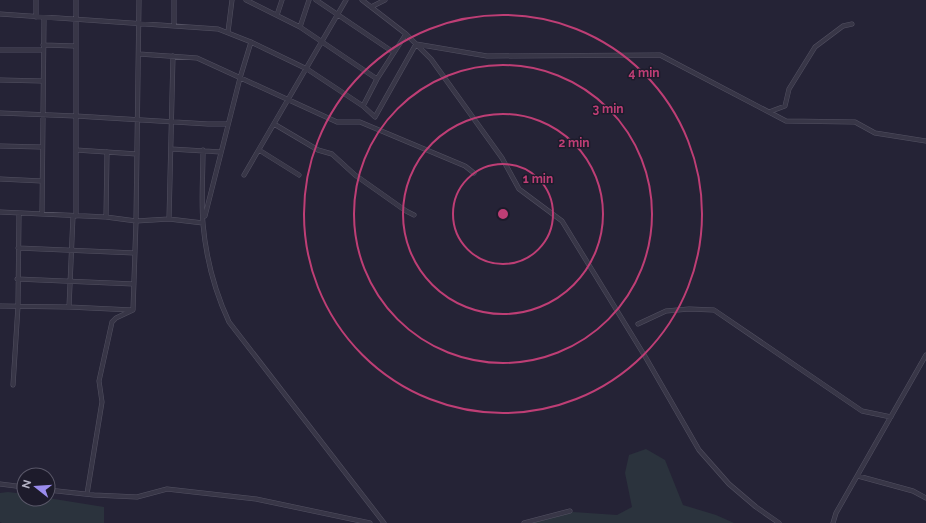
<svg xmlns="http://www.w3.org/2000/svg" width="926" height="523" viewBox="0 0 926 523" font-family="Raleway,sans-serif">
<style>
.green{fill:#2b333d}
.lines{fill:none;stroke-linecap:round;stroke-linejoin:round}
.minor-casing{stroke:#535162;stroke-width:5}
.minor{stroke:#383647;stroke-width:4}
.ring{fill:none;stroke:#be3e75;stroke-width:2}
.centre{fill:#be3e75;stroke:#1d1b2b;stroke-width:2}
.ring-label{font-size:12px;text-anchor:middle;font-weight:bold;fill:#be3e75;stroke:#1d1b2b;stroke-width:3;stroke-linejoin:round;paint-order:stroke}
</style>
<rect width="100%" height="100%" fill="#252336"/>
<path class="green" d="M646 449 665 460 683 505 716 515 734 523H532L573 512 617 515 632 507 625 473 629 455Z
M8 492 24 494V499L48 498 104 507V523H2L0 522V493Z"/>
<g class="lines">
<defs>
<path id="minor" d="M76 0V216
M174 0V25
M246 0 300 27 377 79
M316 0 393 52
M362 0 406 34 431 59 502 158 519 189 562 221 646 358 699 450 729 484 756 507 779 523
M371 7 385 0
M0 14 218 29 251 42 307 69 363 106 375 117 416 44 487 56 660 55 786 121 855 122 875 133 926 141
M277 15 282 0
M36 17V0
M300 27 309 0
M228 32 232 0
M43 45 76 46
M0 50H43
M139 54 197 58 337 122H360L465 166 474 173
M0 80 43 81
M363 106 377 79 406 34
M769 112 785 106 789 89 815 47 843 26 852 24
M0 113 76 116 208 124H228
M274 124 318 150 332 154 355 175 406 211 414 215
M0 146 42 147
M171 149 221 152
M76 150 137 154
M203 150C203 175 201 200 203 224 206 258 215 292 229 322L384 523
M259 150 299 175
M244 175 346 0
M0 179 42 181
M0 212 106 217 136 221 169 219 203 223
M42 214 44 18
M205 216 240 78 251 42
M106 217 107 152
M169 219 173 56
M18 248 135 253
M17 279 134 284
M0 306 69 307 132 310
M69 307 73 216
M638 324 666 311 689 309 714 310 862 411 891 417
M13 385 18 306 19 213
M858 476 913 491 926 498
M0 484 24 487
M48 490 94 495 137 497 167 489 256 499 370 523
M87 494 102 402 99 381 112 322 116 318 133 310 136 221 139 0
M524 523 570 511
M833 523 836 513 926 355"/>
</defs>
<use href="#minor" class="minor-casing"/>
<use href="#minor" class="minor"/>
</g>
<g class="ring">
<circle cx="503" cy="214" r="50"/>
<circle cx="503" cy="214" r="100"/>
<circle cx="503" cy="214" r="149"/>
<circle cx="503" cy="214" r="199"/>
</g>
<circle cx="503" cy="214" r="6" class="centre"/>
<g class="ring-label">
<text x="644" y="77">4 min</text>
<text x="608" y="113">3 min</text>
<text x="574" y="147">2 min</text>
<text x="538" y="183">1 min</text>
</g>
<g transform="translate(36 487) rotate(287)"><circle r="19" fill="#1d1b2b" stroke="#595768"/>
<path d="M0-3L7 15L0 10L-7 15Z" fill="#9a8ced"/>
<text y="-6" font-size="11" font-weight="bold" text-anchor="middle" fill="#b3b1c3">N</text>
</g>
</svg>
